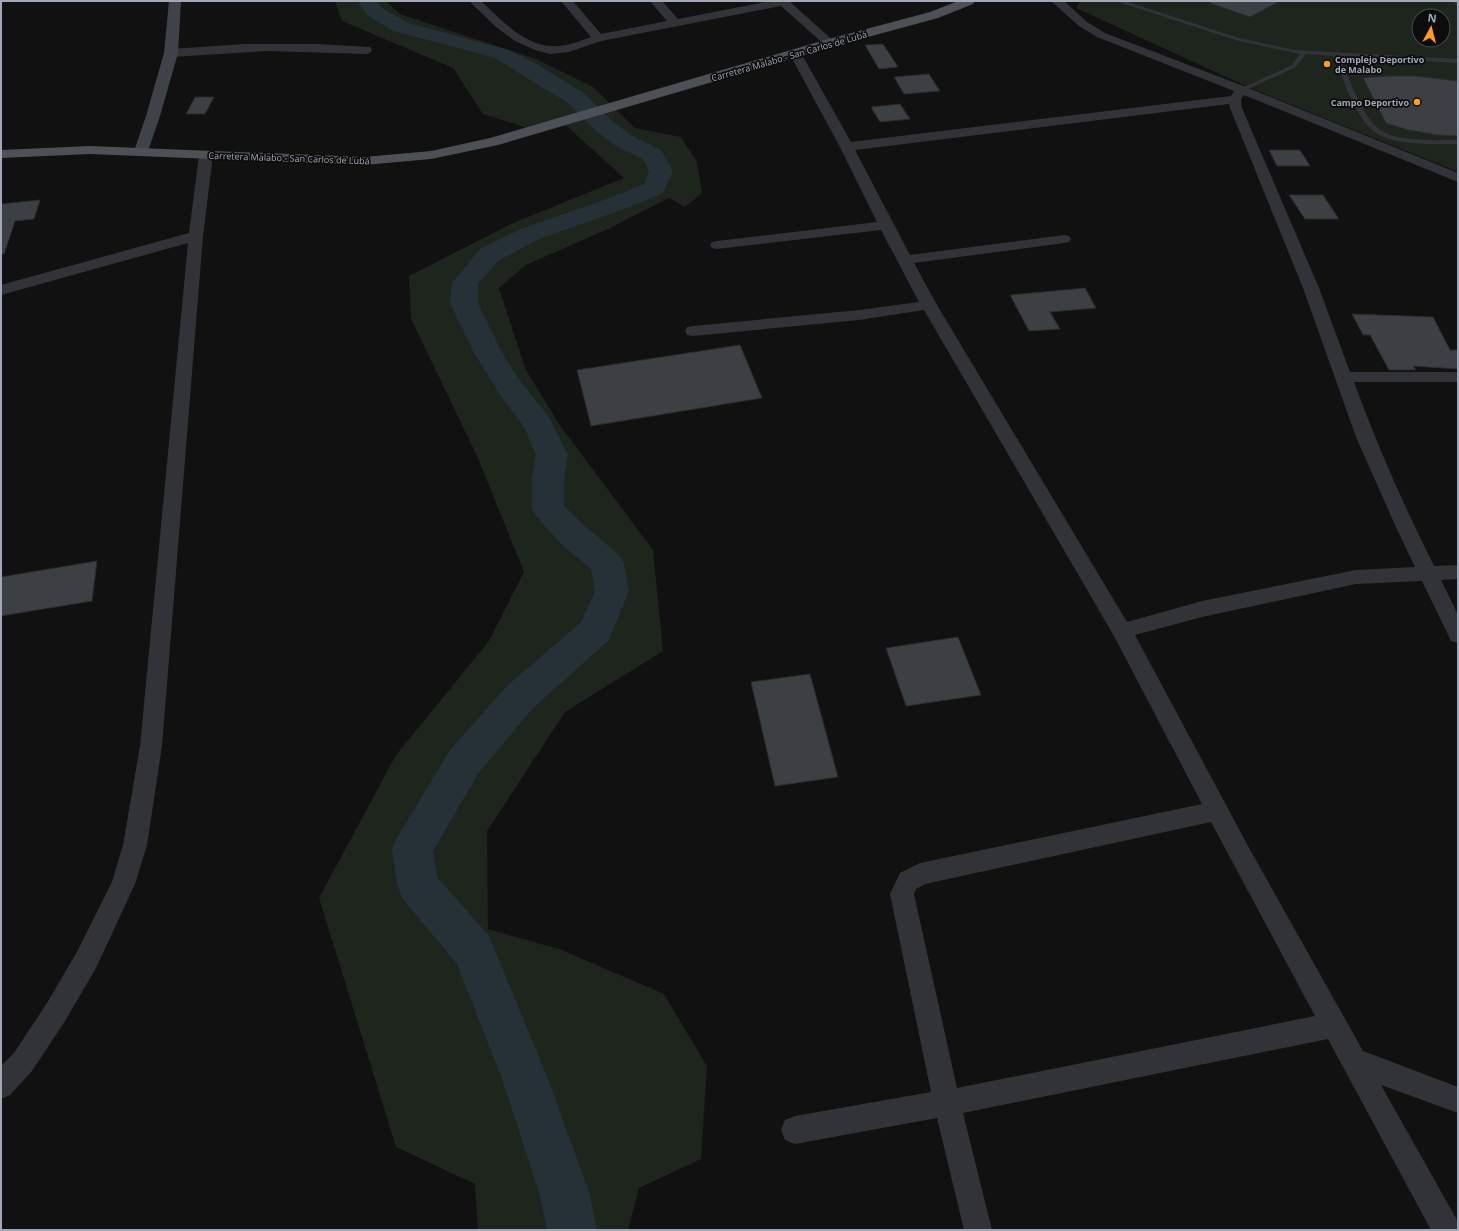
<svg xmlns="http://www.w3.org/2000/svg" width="1459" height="1231" viewBox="0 0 1459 1231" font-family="'Open Sans',sans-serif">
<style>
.green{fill:#1d251d;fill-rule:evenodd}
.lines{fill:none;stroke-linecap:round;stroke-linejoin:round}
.river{fill:#263137;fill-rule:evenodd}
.building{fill:#3c3f43;stroke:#2a2b2f}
.lane{fill:#313338;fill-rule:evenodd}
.street{fill:#313338;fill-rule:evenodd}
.secondary{fill:#3f4248;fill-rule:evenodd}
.primary{fill:#4d5057;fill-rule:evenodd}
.poi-dot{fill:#ff9d1c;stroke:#0c0c0d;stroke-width:1.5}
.labels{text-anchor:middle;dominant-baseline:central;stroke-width:3.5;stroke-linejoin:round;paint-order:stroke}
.far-street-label{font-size:9px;fill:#a0a9b5;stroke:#0c0c0d}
.far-poi-label{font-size:9px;font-weight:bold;fill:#a0a9b5;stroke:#0c0c0d;text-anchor:start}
</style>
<rect width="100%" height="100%" fill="#111112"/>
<path class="green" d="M335 1H386L400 14 536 59 593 87 635 128 681 137 697 162 702 193 685 207 669 198 608 229 526 265 499 288 525 368 559 424 653 550 663 651 565 712 487 831 488 929 559 949 664 994 707 1066 701 1159 639 1188 628 1230H478L475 1184 396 1147 319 898 396 755 489 641 524 572 477 456 411 319 409 276 513 223 624 178 560 120 534 130 483 114 453 68 342 21Z
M1080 1H1458V172L1248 87 1076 8ZM1419 16H1443V40H1419Z"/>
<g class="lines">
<path class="river" d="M357 1H377L382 8 408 23 509 50 533 62 584 93 611 120 632 136 661 150 673 171 663 193 630 207 539 239 498 261 478 284V303L502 353 521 382 549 417 568 455 564 477V506L586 527 619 555 624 564 629 591 608 641 533 708 478 774 433 851 437 877 489 936 548 1079 589 1192 597 1230H547L539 1192 502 1079 457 964 403 899 397 885 392 849 398 836 450 750 507 686 581 622 595 591 591 569 562 545 537 517 532 509V477L536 455 524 427 501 396 474 353 450 303 452 283 480 249 521 229 612 197 644 184 649 171 643 159 616 146 595 130 568 103 517 72 495 58 394 31 368 16Z"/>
</g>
<path class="building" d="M1210 1H1280L1250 17 1210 3Z
M883 44 898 67 879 69 865 45Z
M929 74 940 91 904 94 894 77Z
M1387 76H1415L1458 81V136L1438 135 1409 130 1386 123 1363 78Z
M195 97H214L205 114H186Z
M900 104 910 119 880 122 871 107Z
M1269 150H1300L1310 166H1277Z
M1289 195H1323L1339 219H1305Z
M40 200 34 219 15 221 4 254H1V204Z
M1085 288 1096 308 1050 312 1060 329 1029 331 1010 295Z
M1352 314 1433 317 1450 350H1458V369L1413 366 1416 370H1389L1370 335H1363Z
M740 345 762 398 591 426 577 370Z
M97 561 92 601 1 616V577Z
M958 637 981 695 906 706 886 648Z
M810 674 838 777 775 786 751 682Z"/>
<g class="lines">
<path class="lane" d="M1116 1H1125L1239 38 1295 50 1458 59V63L1340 56C1349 78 1362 118 1382 131 1400 142 1437 140 1458 140V144C1436 144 1395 146 1376 133 1355 119 1344 79 1333 56L1306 54 1296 67 1244 91H1240V89L1292 65 1300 54 1235 40Z
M1452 1H1458V7Z"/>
<path class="street" d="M469 1H481C500 19 524 45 551 46 565 47 578 42 591 37L561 1H573L601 34 667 21 650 1H662L678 19 771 1H789L836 43 834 46H826L781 6 601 41 569 52 550 54 535 50 515 41 496 27Z
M1051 1H1064L1087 22 1105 33 1246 87 1458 173V182L1244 95 1241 99 1242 108 1319 288 1350 372H1458V382H1354C1377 445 1404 506 1434 566L1458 565V579L1441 580 1458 615V643L1451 641 1422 581 1356 584 1202 617 1135 635 1248 846 1363 1051 1458 1087V1113L1381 1085 1457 1220 1458 1230H1431L1328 1039 963 1113 992 1230H964L937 1118 795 1144 785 1140 781 1130 785 1120 795 1116 931 1092 890 894 900 873 920 863 1202 804 1114 636 924 310 859 320 693 336 687 335 685 331 687 327 693 326 859 310 919 302 881 230 717 249 712 248 710 245 712 242 717 241 877 222 840 147 789 53 791 50H799L801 53 851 142 1231 96 1234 91 1097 37 1079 26ZM1229 104 1230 108 1303 288 1356 437 1395 525 1415 567 1356 570 1202 601 1127 622 937 305 914 263 1064 243 1069 242 1071 239 1069 236 1064 235 910 255 855 150ZM1211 822 1315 1016 957 1088 914 894 916 889 925 884Z
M244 44H317L370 47 372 50 370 53 366 54 268 51 171 57 167 56 165 53 167 50 171 49Z
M206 151 211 152 213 155 203 236 162 746 147 845 135 884 96 968 65 1021 32 1071 10 1095 1 1099V1066L14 1053 47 1003 78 950 112 882 123 845 140 746 188 243 1 295V285L189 233 199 155 201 152Z"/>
<path class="secondary" d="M169 1H181L178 53 160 116 148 151 146 154 141 155 136 154 134 151 146 116 164 53Z"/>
<path class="primary" d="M958 1H975L973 4 938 18 835 46 498 145 431 159 364 165 90 154 1 158V150L90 146 364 157 431 151 490 138 825 40 930 12Z"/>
</g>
<g class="poi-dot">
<circle cx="1327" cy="64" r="4"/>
<circle cx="1417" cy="102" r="4"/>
</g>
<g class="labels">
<g class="far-street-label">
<text transform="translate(789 56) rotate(-16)">Carretera Malabo - San Carlos de Lubá</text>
<text transform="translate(289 158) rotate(2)">Carretera Malabo - San Carlos de Lubá</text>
</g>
<g class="far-poi-label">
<text x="1335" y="59">Complejo Deportivo<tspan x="1335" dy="10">de Malabo</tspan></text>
<text x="1409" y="102" text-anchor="end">Campo Deportivo</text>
</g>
</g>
<rect width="1459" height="1231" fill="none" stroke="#a0a9b5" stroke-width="4"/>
<g transform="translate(1431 28) rotate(7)"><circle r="19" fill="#0c0c0d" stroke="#474b50"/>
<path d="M0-3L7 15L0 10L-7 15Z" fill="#ff9d1c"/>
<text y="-6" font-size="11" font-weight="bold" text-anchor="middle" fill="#a0a9b5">N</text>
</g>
</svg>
